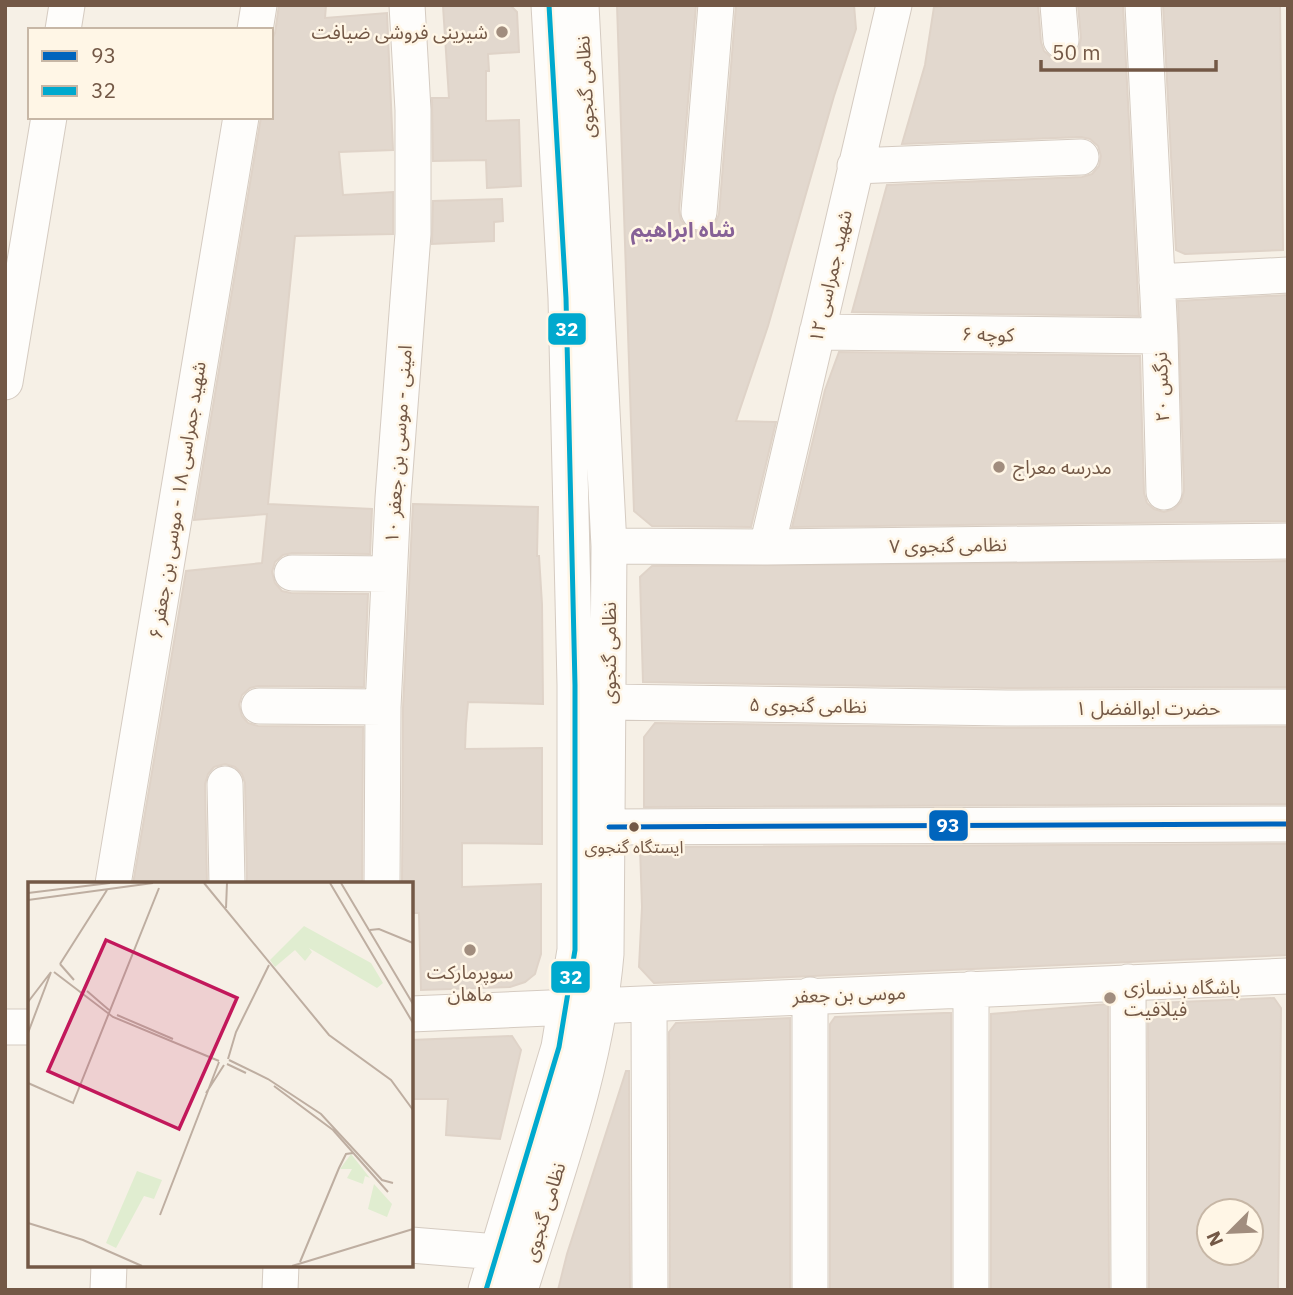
<svg xmlns="http://www.w3.org/2000/svg" width="1293" height="1295" viewBox="0 0 1293 1295" font-family="'IBM Plex Sans','Noto Sans Arabic',sans-serif">
<style>
.building{fill:#e2d8ce;stroke:#dfd3c8;stroke-width:2;fill-rule:evenodd}
.lines{fill:none;stroke-linecap:round;stroke-linejoin:round}
.minor-casing{stroke:#d5cbc1;stroke-width:37}
.minor{stroke:#fefdfb;stroke-width:35}
.bus-1-casing{stroke:#fff6e6;stroke-width:10}
.bus-2-casing{stroke:#fff6e6;stroke-width:10}
.bus-1{stroke:#0065bd;stroke-width:5}
.bus-2{stroke:#00a9ce;stroke-width:5}
.poi-dot{fill:#a18d7e;stroke:#fff6e6;stroke-width:2.5}
.bus-dot{fill:#735846;stroke:#fff6e6;stroke-width:2.5}
.labels{text-anchor:middle;dominant-baseline:central;stroke-width:5;stroke-linejoin:round;paint-order:stroke}
.bus-label{font-size:17px;fill:#735846;stroke:#fff6e6}
.poi-label{font-size:19px;fill:#735846;stroke:#fff6e6;text-anchor:start}
.street-label{font-size:19px;fill:#735846;stroke:#fff6e6}
.neighbourhood-label{font-size:21px;font-weight:bold;fill:#866197;stroke:#fff6e6}
.inset-road{fill:none;stroke:#beaea1;stroke-width:2}
.view{fill:#c2185b;fill-opacity:0.15;stroke:#c2185b;stroke-width:3.5}
.inset-edge{fill:none;stroke:#735846;stroke-width:3.5}
.line-badge{stroke:#fff6e6;stroke-width:2.5}
.badge-label{font-size:19px;text-anchor:middle;font-weight:bold;fill:#fff}
</style>
<rect width="100%" height="100%" fill="#f6f0e6"/>
<path class="building" d="M279 5H326L325 18 387 13 393 150 339 152 343 195 393 192V234L295 236 268 504 372 509 370 554 292 553 283 555 275 562 272 572 275 583 282 591 291 593 368 594 364 687 258 686 250 688 242 695 239 705 242 716 248 723 258 726 363 727 362 884H247L245 783 242 774 235 767 225 764 214 767 208 774 205 784 207 884H133L186 571 262 563 267 514 194 520 261 117H271V41L275 33Z
M510 5 517 12 519 52 488 54 489 71H486V121L519 120 521 186 487 188 486 160 433 161 432 98H449L443 6Z
M617 5H696L679 210 681 220 687 228 698 232 708 230 715 224 719 214 736 5H854L856 29 834 96 768 326 736 421 776 422 751 527 652 526 634 511Z
M955 5H1038L1041 42 1044 51 1052 58 1062 60 1072 57 1079 48 1081 38 1078 5H1123L1139 316 852 312 887 185 1082 177 1092 174 1099 166 1101 156 1098 146 1090 139 1081 137 902 144 925 65 934 7Z
M1163 5H1280L1283 250 1185 254 1176 250Z
M502 199 503 221 494 222V241L432 244 433 201Z
M1288 295V521L792 527 825 390 839 352 1140 356 1144 493 1147 503 1154 509 1164 512 1174 509 1181 502 1184 491 1178 301Z
M413 504 538 507 537 556H539L542 604 543 704 468 702 466 724 465 749 542 748V844L462 843V887L541 884V954L537 967 535 974 525 982 510 987 421 990 419 913H411V884H402L403 708Z
M1288 561V687L1007 688 643 682 640 577 652 566Z
M655 723 1007 728 1288 727V804L644 807V737Z
M1288 844V955L654 983 639 967 642 907 640 847Z
M1274 998 1281 1008 1278 1290H1149L1148 1013 1157 1003ZM1209 1211H1251V1253H1209Z
M1108 1004 1109 1290H991V1014Z
M944 1013H951V1290H830V1024L835 1017Z
M790 1018V1290H670L669 1032 676 1023Z
M512 1036 521 1050 500 1139 446 1135 448 1099H411V1040Z
M626 1071H629L630 1290H558L567 1254Z"/>
<g class="lines">
<defs>
<path id="minor" d="M1058 5 1061 40
M1143 5 1160 336 1164 492
M63 30 67 5
M255 30 259 5
M855 166 1081 157
M699 212 716 5
M1157 282 1288 275
M817 332 1160 336
M5 382 49 117
M609 546 767 547 1288 541
M767 547 894 5
M292 573 389 574
M609 702 1007 708 1288 707
M259 706 383 707
M225 784 227 884
M609 827 1288 824
M113 884 241 117
M382 884 383 707 393 498 413 234V110L407 5
M1128 982 1129 1290
M649 1004 650 1290
M411 1014 1288 976
M5 1027H30
M411 1245 497 1252
M108 1290 109 1265
M280 1290 281 1265
M486 1290 559 1047 575 950V685L566 298 549 5
M520 1290C554 1180 596 1070 606 954L609 546 581 5
M810 1290V995
M971 1290V989"/>
</defs>
<use href="#minor" class="minor-casing"/>
<use href="#minor" class="minor"/>
<defs>
<path id="bus-1" d="M609 827 1288 824"/>
<path id="bus-2" d="M486 1290 559 1047 575 950V685L566 298 549 5"/>
</defs>
<use href="#bus-1" class="bus-1-casing"/>
<use href="#bus-2" class="bus-2-casing"/>
<use href="#bus-1" class="bus-1"/>
<use href="#bus-2" class="bus-2"/>
</g>
<g class="poi-dot">
<circle cx="502" cy="32" r="7"/>
<circle cx="999" cy="467" r="7"/>
<circle cx="470" cy="950" r="7"/>
<circle cx="1110" cy="998" r="7"/>
</g>
<circle class="bus-dot" cx="634" cy="827" r="6"/>
<g class="labels">
<g class="bus-label">
<text x="634" y="847">ایستگاه گنجوی</text>
</g>
<g class="poi-label">
<text x="488" y="32" text-anchor="end">شیرینی فروشی ضیافت</text>
<text x="1013" y="467">مدرسه معراج</text>
<text x="470" y="972" text-anchor="middle">سوپرمارکت<tspan x="470" dy="22">ماهان</tspan></text>
<text x="1124" y="987">باشگاه بدنسازی<tspan x="1124" dy="22">فیلافیت</tspan></text>
</g>
<g class="street-label">
<text transform="translate(585 87) rotate(-93)">نظامی گنجوی</text>
<text transform="translate(830 276) rotate(-77)">شهید جمراسی ۱۲</text>
<text transform="translate(988 334) rotate(1)">کوچه ۶</text>
<text transform="translate(1161 387) rotate(-92)">نرگس ۲۰</text>
<text transform="translate(398 444) rotate(-86)">امینی - موسی بن جعفر ۱۰</text>
<text transform="translate(177 500) rotate(-81)">شهید جمراسی ۱۸ - موسی بن جعفر ۶</text>
<text transform="translate(948 545) rotate(-1)">نظامی گنجوی ۷</text>
<text transform="translate(609 653) rotate(-90)">نظامی گنجوی</text>
<text transform="translate(808 705) rotate(1)">نظامی گنجوی ۵</text>
<text x="1148" y="708">حضرت ابوالفضل ۱</text>
<text transform="translate(849 994) rotate(-2)">موسی بن جعفر</text>
<text transform="translate(544 1212) rotate(-73)">نظامی گنجوی</text>
</g>
<g class="neighbourhood-label">
<text x="683" y="229">شاه ابراهیم</text>
</g>
</g>
<g transform="translate(28 882)">
<rect width="385" height="385" fill="#f6f0e6"/>
<path d="M276 44 343 81 355 101 349 106 281 66 284 70 277 79 267 68 247 85 242 78ZM323 272 342 296 337 294 335 302 319 296 324 287H312ZM109 289 134 298 126 317 116 314 88 366 78 361ZM346 302 364 322 359 335 340 327Z" fill="#e0edd0"/>
<path class="inset-road" d="M176 1 301 153 363 198 385 228M302 1 385 141M313 1 385 122M0 11 82 1M0 18 125 1M198 26 199 1M342 48 351 47 385 61M32 82 46 98M32 82 79 8M26 90 85 135 191 179M59 109 81 128M0 120 23 90M89 133 145 157M0 151 23 90M200 177 208 150 241 83M201 178 240 197 293 232 354 298 365 301M199 182 218 191M0 201 45 221 131 6M246 204 305 248 360 310M178 211 196 183M132 333 191 180M0 341 55 358 114 384M272 380 311 286 318 272 325 271M264 384 385 347"/>
<path class="view" d="M78 58 209 116 151 247 20 189Z"/>
<rect width="385" height="385" class="inset-edge"/>
</g>
<g class="line-badge">
<rect x="547" y="312" width="40" height="34" rx="7" fill="#00a9ce"/>
<rect x="928" y="809" width="41" height="33" rx="7" fill="#0065bd"/>
<rect x="550" y="960" width="41" height="34" rx="7" fill="#00a9ce"/>
</g>
<g class="badge-label">
<text x="567" y="336">32</text>
<text x="948" y="832">93</text>
<text x="571" y="984">32</text>
</g>
<rect width="1293" height="1295" fill="none" stroke="#735846" stroke-width="14"/>
<rect x="28" y="28" width="245" height="91" fill="#fff6e6" stroke="#c7b7a6" stroke-width="2"/>
<rect x="42" y="51" width="35" height="10" fill="#0065bd" stroke="#c7b7a6" stroke-width="2"/>
<text x="91" y="63" font-size="21" fill="#735846">93</text>
<rect x="42" y="86" width="35" height="10" fill="#00a9ce" stroke="#c7b7a6" stroke-width="2"/>
<text x="91" y="98" font-size="21" fill="#735846">32</text>
<g transform="translate(1230 1232) rotate(246)"><circle r="33" fill="#fff6e6" stroke="#c7b7a6" stroke-width="2"/>
<path d="M0-5L12 26L0 18L-12 26Z" fill="#a18d7e"/>
<text y="-10" font-size="19" font-weight="bold" text-anchor="middle" fill="#735846">N</text>
</g>
<path d="M1041 60v10h175v-10" fill="none" stroke="#735846" stroke-width="3.5"/>
<text x="1052" y="60" font-size="21" fill="#735846" stroke="#fff6e6" stroke-width="5" paint-order="stroke">50 m</text>
</svg>
